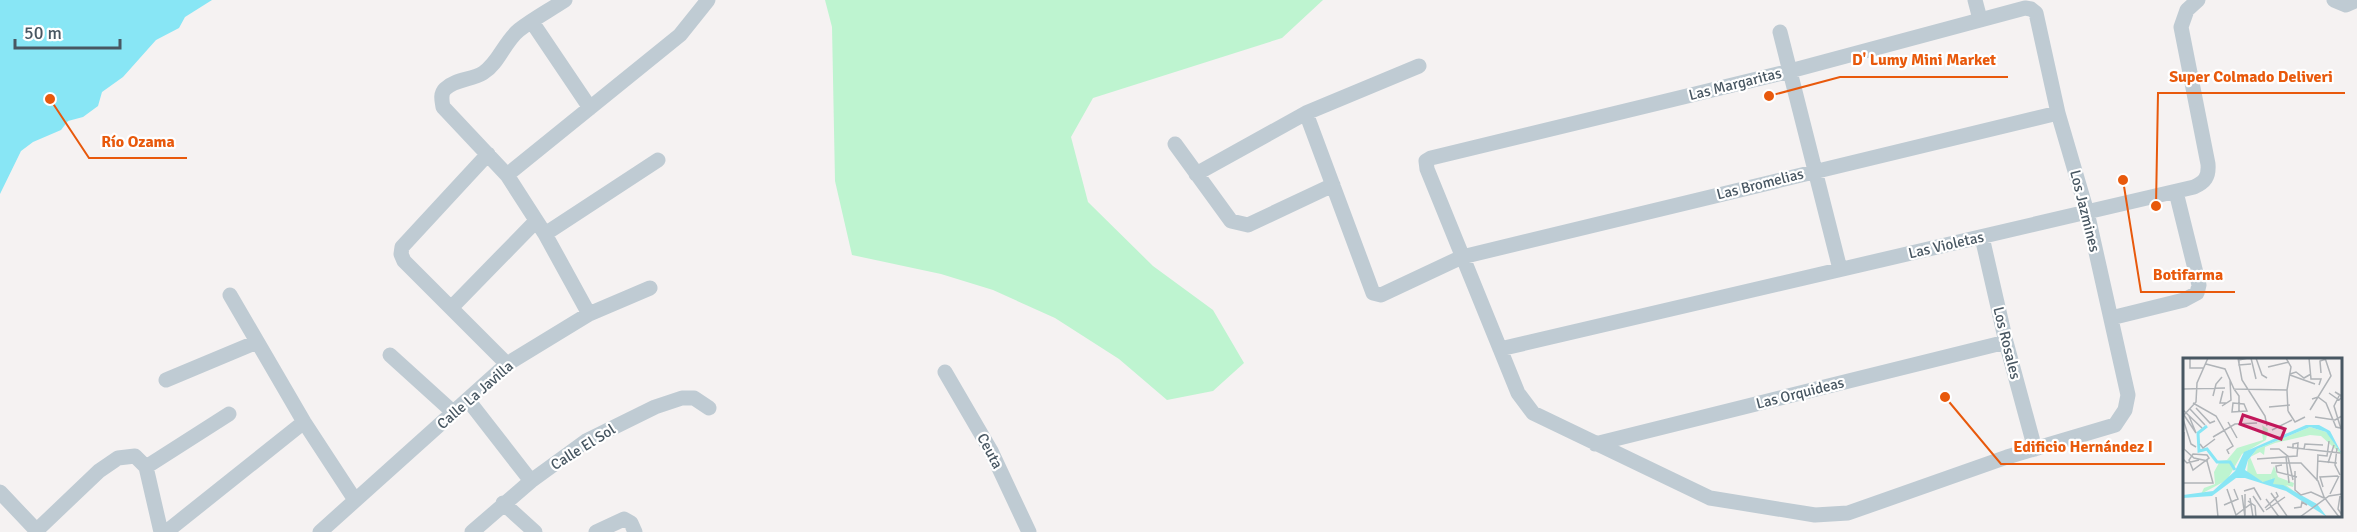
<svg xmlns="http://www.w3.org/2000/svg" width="2357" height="532" viewBox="0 0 2357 532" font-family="Signika,sans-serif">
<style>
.green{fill:#bef4d0}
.water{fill:#88e6f5}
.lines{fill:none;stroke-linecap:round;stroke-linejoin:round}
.street{stroke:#bfcbd3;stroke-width:15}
.labels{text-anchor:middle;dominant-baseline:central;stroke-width:4.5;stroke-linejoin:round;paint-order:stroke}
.street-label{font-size:15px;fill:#485762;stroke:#fff}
.inset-river{fill:none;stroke:#88e6f5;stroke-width:3}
.inset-road{fill:none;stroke:#b0b4b8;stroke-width:1.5}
.view{fill:#c2185b;fill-opacity:0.15;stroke:#c2185b;stroke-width:3}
.inset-edge{fill:none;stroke:#485762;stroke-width:3}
.leader{fill:none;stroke:#e8590c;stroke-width:2}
.callout-dot{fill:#e8590c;stroke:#fff;stroke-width:2}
.callout-label{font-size:16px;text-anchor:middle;font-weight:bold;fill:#e8590c;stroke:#fff;stroke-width:4.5;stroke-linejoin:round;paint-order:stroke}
</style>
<rect width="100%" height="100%" fill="#f5f2f2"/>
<path class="green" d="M825 0H1323L1282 38 1093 98 1071 137 1088 202 1153 266 1213 310 1244 363 1213 391 1167 400 1119 359 1055 318 993 290 941 274 852 255 835 181 832 27Z"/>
<path class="water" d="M0 0H212L185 17 179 28 156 40 123 77 102 92 98 106 83 117 68 121 61 130 33 142 21 151 0 194Z"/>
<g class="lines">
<path class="street" d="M565 0C550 10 533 19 519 30 504 42 499 63 483 73 472 80 455 79 445 89 440 94 442 101 443 107L507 175 545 234 589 314
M1975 0 1980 19
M2334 0 2346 5 2357 0
M2025 8 2031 9 2036 13 2058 113 2087 212 2128 395 2125 410 2115 425 2007 457 1848 513 1815 515 1710 498 1533 413 1518 393 1427 169 1426 161 1431 158 1790 71Z
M532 22 590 108
M1780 32 1840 269
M1306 113 1373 293 1381 295 1462 257 2058 113
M1175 144 1231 221 1248 225 1333 185
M488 154 402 247 401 254 404 261 507 364
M1196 174 1306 113 1419 66
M507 175 680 35 708 0
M545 234 658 160
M1982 237 2006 342 2035 449
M230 295 304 422 355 500
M451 308 536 221
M2111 318 2184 300 2197 293 2199 285 2197 277 2176 192
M1500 349 2194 187C2205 182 2209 177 2208 164L2181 27 2187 10 2198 0
M390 355 454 413
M945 372 991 451 1029 532
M166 380 257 342
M468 400 531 481
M1595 444 2006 342
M146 467 229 414
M0 492 36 530
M503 503 535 532
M35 532 99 471 118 458 135 456 146 467 161 532
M166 532 304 422
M320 532 507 364 589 314 650 288
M472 532 531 481 586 441 655 407 682 398H694L709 408
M596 532 624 519 631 523 635 532"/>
</g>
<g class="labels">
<g class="street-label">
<text transform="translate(1735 84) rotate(-14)">Las Margaritas</text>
<text transform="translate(1760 184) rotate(-14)">Las Bromelias</text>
<text transform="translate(2085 211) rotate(76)">Los Jazmines</text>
<text transform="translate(1946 245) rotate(-13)">Las Violetas</text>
<text transform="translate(2007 343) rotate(76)">Los Rosales</text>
<text transform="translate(1800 393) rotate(-14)">Las Orquideas</text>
<text transform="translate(475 395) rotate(-41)">Calle La Javilla</text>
<text transform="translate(583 447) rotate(-32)">Calle El Sol</text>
<text transform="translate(990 451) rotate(62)">Ceuta</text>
</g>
</g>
<g transform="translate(2183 358)">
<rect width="159" height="159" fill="#f5f2f2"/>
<path d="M79 67 85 71 83 82 59 96 44 122 18 136 21 130 32 126 31 114 37 103 44 102 54 90 80 82 79 75 74 74 80 72ZM127 69 143 74 151 83 159 97 138 78 127 77 92 85 82 89 81 97 77 94 67 99 74 116H88L91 108 95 119 111 125 110 129 103 127 116 137 90 126 88 118 89 124H80L64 115 65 102 74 91Z" fill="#bef4d0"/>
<path d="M123 67H136L147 73 159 96 143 74 127 69 74 91 65 102 62 112 80 124 92 120 90 126 100 127 134 146 144 159 103 133 62 120H53L29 138 0 140V137L30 133 52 113 61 94Z" fill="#88e6f5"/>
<path class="inset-river" d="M24 68 15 75 16 93 24 91 34 104H47L52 112"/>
<path class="inset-road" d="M55 0 59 22 82 58 84 68M65 0 56 2V7L68 6M68 0 73 21M73 0 79 17 84 20M103 0 108 9 104 32M126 0 128 21H138L136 27M7 1V10H21M23 6 42 11 51 31 104 32M85 9 106 4M138 15 137 3 143 1M107 16 113 14 121 20 128 16M107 17 132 26M0 31 42 30M51 31 56 38V54M104 32 105 53M40 33 37 45H44M146 35 156 42 159 39 152 34 159 38M30 38 33 26 39 19M156 38 151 48 158 71M129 41 135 39 143 45 153 69 157 70M10 45 33 58 50 88 44 92 46 96M50 45 61 46 64 53 49 54ZM39 48 48 42 47 22M86 49 107 47M13 50 27 65 32 63M7 51 22 67M0 52 19 70M127 52 148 18 142 0M105 53 112 64 122 59M1 57 13 75 6 58M0 58 13 44 14 25 25 0M132 59 152 62 159 58M0 61 8 86 13 89M45 64 54 80M89 72 109 62M1 74V91L11 100 25 103M30 79 52 66 74 65M17 86 20 90 32 81M104 89 157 95M154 90 152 107 157 117M87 91H96L106 99M121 91 122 86 140 87M10 96 24 97 26 100 10 112 6 102ZM134 97 144 98 146 83M103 99 106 125M105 99 110 122M0 101 4 105 16 102M74 101 114 98 115 85 110 86V91M135 103 154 105M88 105H118L135 123 141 139 156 159M145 105 151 87M99 107 93 108 94 114 114 119M112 113V132L118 137 128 134 141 140M134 123 135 97M0 125H30L24 103M140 129 137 119 155 118M44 131 53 157 69 145M61 133 71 130 78 142M88 135 104 158M62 136V157M147 136 156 118M59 137 62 159M70 138 81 154M157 138 155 151 159 157M33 139 35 159M67 140 70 159M83 141 96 159M65 143 72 148 73 159M41 147 55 141 51 131M82 150 95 138 93 134M111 150 118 149 119 144 124 147M83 152 102 139M117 159 146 138 159 136"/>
<path class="view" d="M60 57 102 71 98 81 57 66Z"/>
<rect width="159" height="159" class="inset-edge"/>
</g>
<path class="leader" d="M1769 96L1840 77H2008M2156 206L2158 93H2345M50 99L89 158H187M2123 180L2141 292H2235M1945 397L2001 464H2165"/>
<g class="callout-dot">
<circle cx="1769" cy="96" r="6"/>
<circle cx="2156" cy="206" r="6"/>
<circle cx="50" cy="99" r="6"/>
<circle cx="2123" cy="180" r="6"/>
<circle cx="1945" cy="397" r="6"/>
</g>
<g class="callout-label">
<text x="1924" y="65">D' Lumy Mini Market</text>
<text x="2251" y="82">Super Colmado Deliveri</text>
<text x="138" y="147">Río Ozama</text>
<text x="2188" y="280">Botifarma</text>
<text x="2083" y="452">Edificio Hernández I</text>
</g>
<path d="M15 39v9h105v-9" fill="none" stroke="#485762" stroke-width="3"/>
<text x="24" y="39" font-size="18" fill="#485762" stroke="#ffffff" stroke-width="4.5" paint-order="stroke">50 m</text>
</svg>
